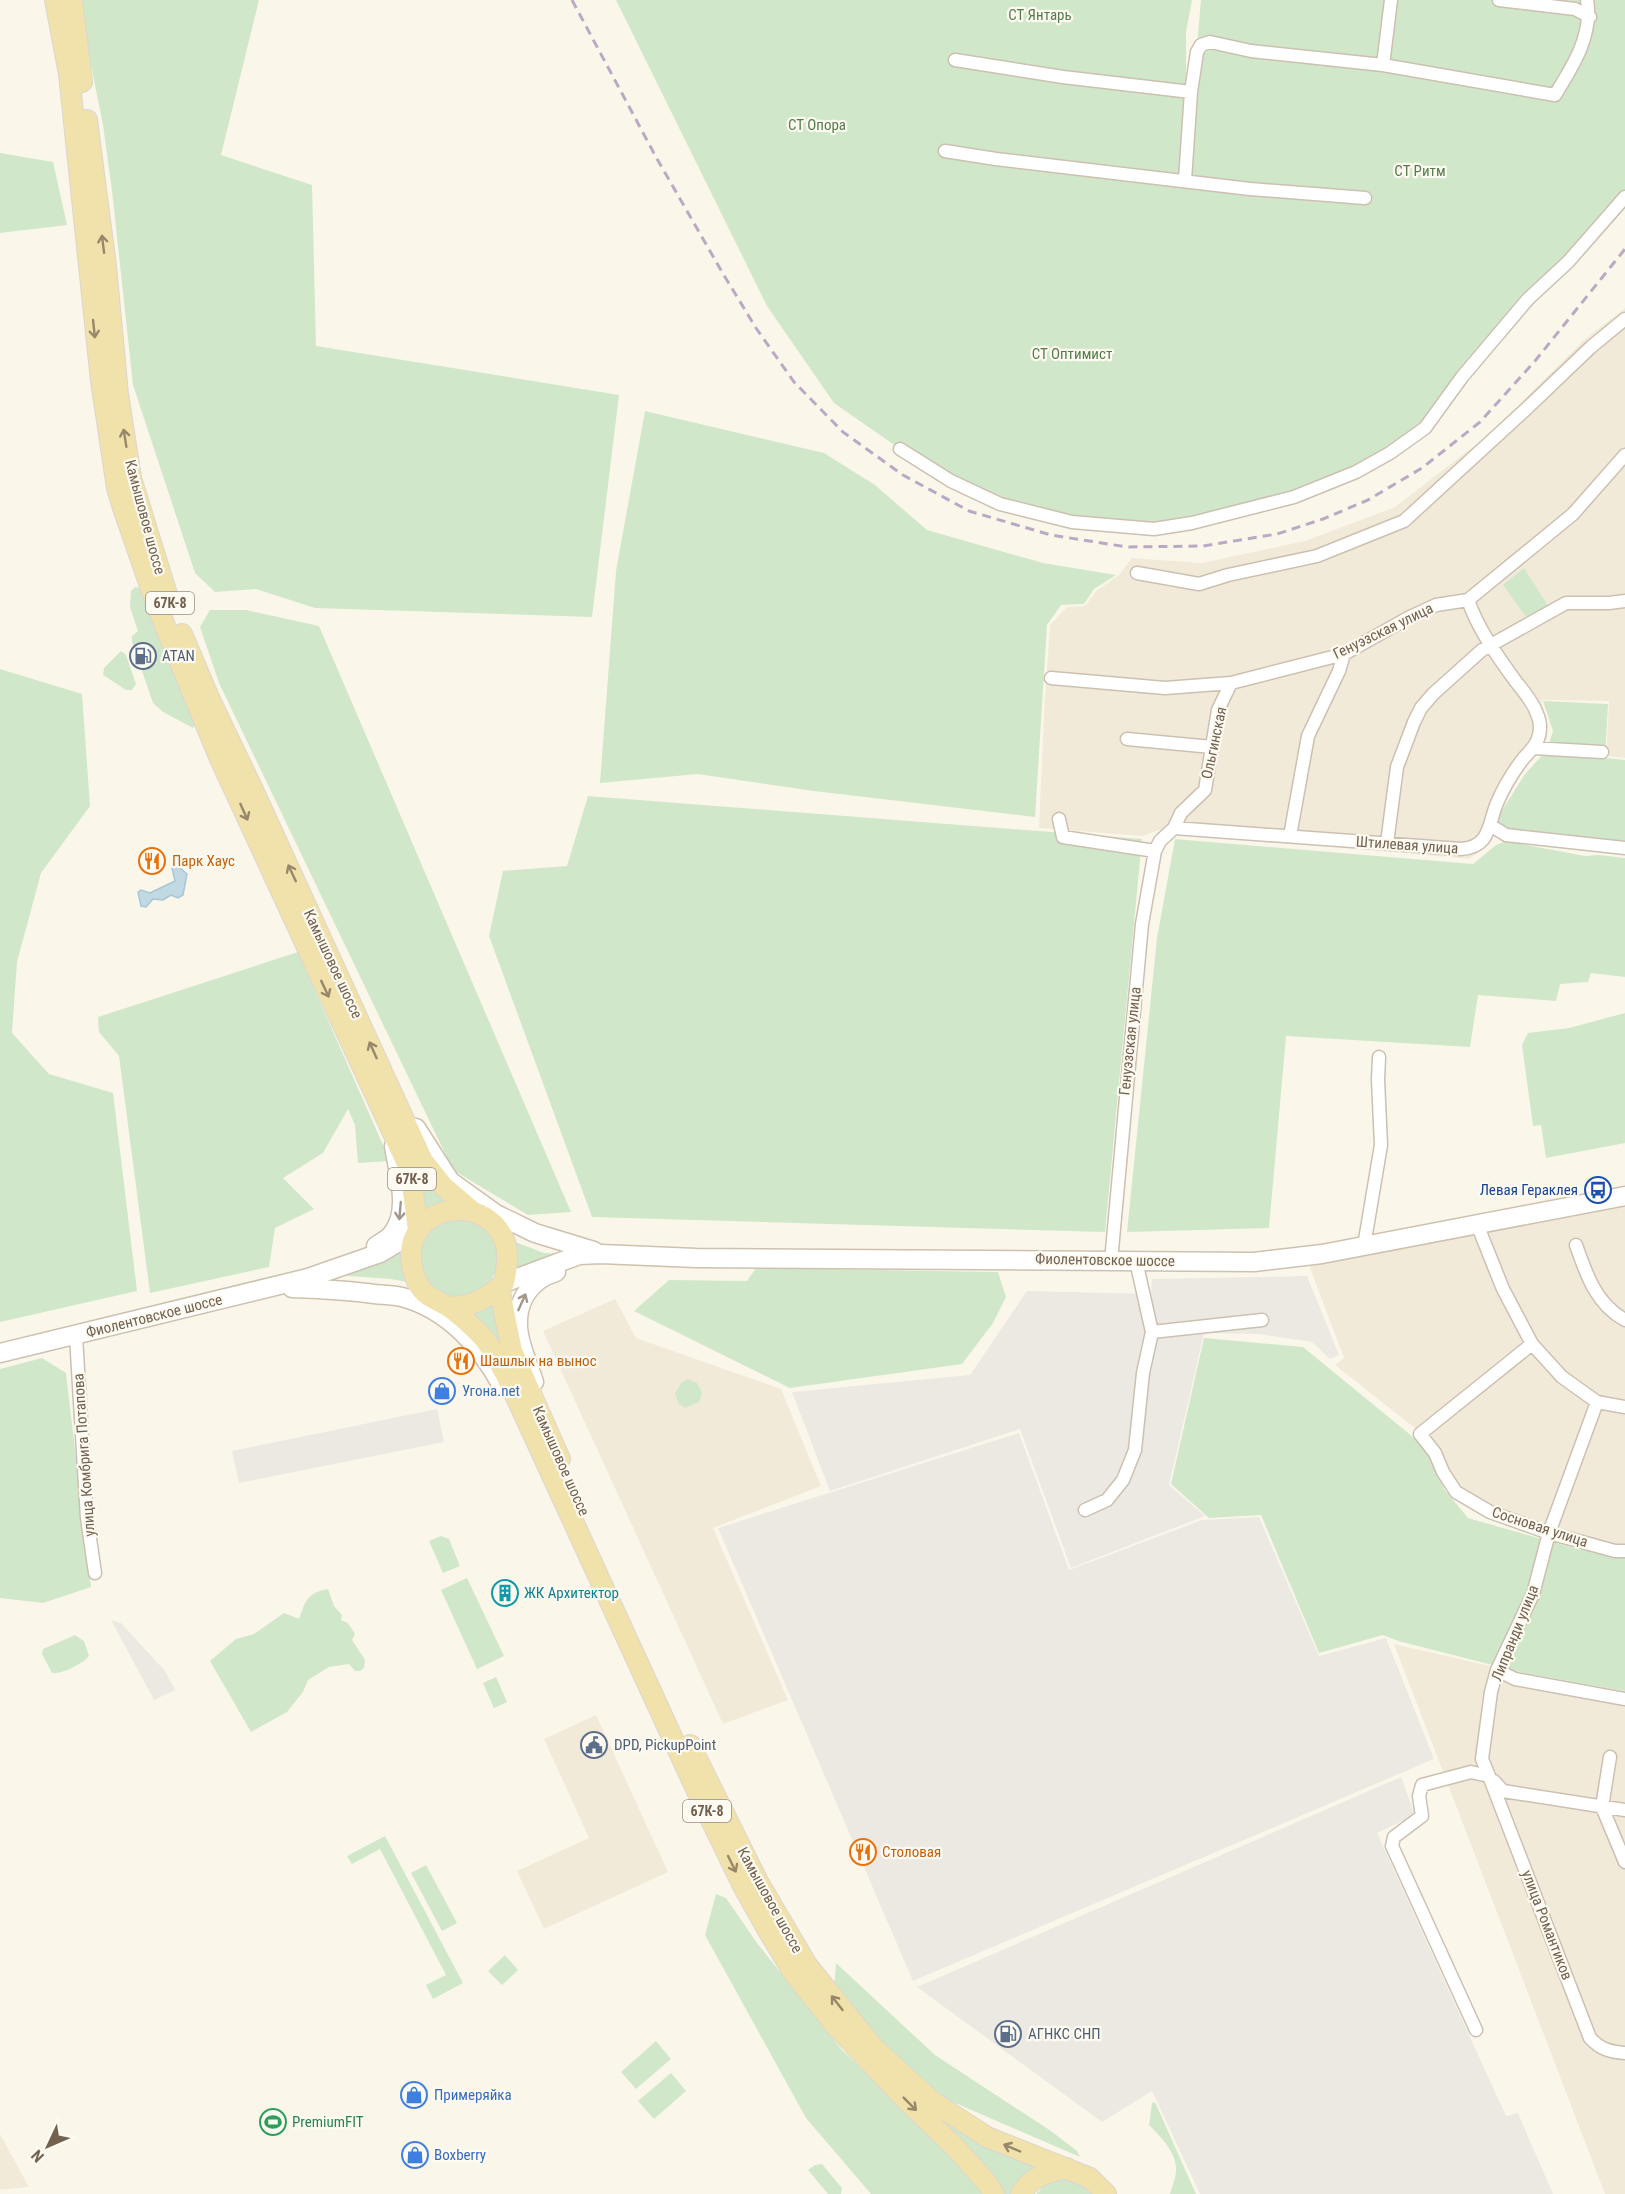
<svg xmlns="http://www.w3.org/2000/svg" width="1625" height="2194" viewBox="0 0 1625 2194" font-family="'Roboto Condensed',sans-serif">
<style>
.residential{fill:#f1ead9}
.industrial{fill:#ece9e3}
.green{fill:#d1e7ca}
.water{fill:#c0d9e2;stroke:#a8c6d3;stroke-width:1.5}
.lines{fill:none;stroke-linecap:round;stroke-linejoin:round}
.minor-casing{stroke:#ccc0b1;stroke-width:15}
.secondary-casing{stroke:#cec1af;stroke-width:21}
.primary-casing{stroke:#dbd6d2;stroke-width:22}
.minor{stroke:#fff;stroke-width:12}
.secondary{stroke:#fff;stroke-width:18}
.primary{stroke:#f1e1ab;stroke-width:20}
.rail{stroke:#bba9c4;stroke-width:3;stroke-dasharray:9 6;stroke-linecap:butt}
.oneway{stroke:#99876b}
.oneway2{stroke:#a4988d}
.labels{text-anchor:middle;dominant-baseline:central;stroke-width:4.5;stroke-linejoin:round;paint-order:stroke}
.shield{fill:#fdfaf1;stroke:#9c8f80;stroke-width:1.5}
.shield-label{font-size:14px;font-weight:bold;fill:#736150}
.park-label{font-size:15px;fill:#547c4c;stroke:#fdfaf1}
.street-label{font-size:15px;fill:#736150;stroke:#fdfaf1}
.service-label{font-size:15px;fill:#4e5e75;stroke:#fdfaf1;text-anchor:start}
.food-label{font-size:15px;fill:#c56008;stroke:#fdfaf1;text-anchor:start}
.transit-label{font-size:15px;fill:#164399;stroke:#fdfaf1;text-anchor:end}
.shop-label{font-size:15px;fill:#366cbe;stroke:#fdfaf1;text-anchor:start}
.culture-label{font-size:15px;fill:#0d838f;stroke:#fdfaf1;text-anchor:start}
.leisure-label{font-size:15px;fill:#27864d;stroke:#fdfaf1;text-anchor:start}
</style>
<rect width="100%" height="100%" fill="#faf7ea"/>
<path class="residential" d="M1625 308V758L1606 756 1609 701 1541 700 1547 723V739L1521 772 1503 808 1489 845 1469 859 1159 830 1142 836 1039 828 1044 714 1050 625 1067 607 1085 606 1096 591 1119 575 1132 558 1202 563 1305 541 1395 507 1487 436 1584 340Z
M1625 1206V1547L1544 1528 1493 1509 1458 1489 1425 1436 1335 1365 1344 1358 1309 1265Z
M615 1299 636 1338 781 1389 821 1486 713 1528 788 1700 723 1724 543 1331Z
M1394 1644 1525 1674 1625 1690V2194H1605Z
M596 1715 668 1872 544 1929 517 1871 589 1838 544 1739Z
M0 2134 29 2187 0 2190Z"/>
<path class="industrial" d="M1307 1276 1339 1355 1330 1359 1312 1342 1258 1334 1204 1333 1169 1485 1205 1516 1071 1568 1020 1429 830 1491 792 1392 970 1375 1027 1291 1151 1294 1152 1279Z
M437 1409 444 1442 239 1483 232 1451Z
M1019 1433 1069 1570 1202 1520 1259 1517 1319 1656 1386 1638 1434 1759 913 1981 718 1528Z
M111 1620 121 1623 165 1671 175 1690 154 1700Z
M1401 1777 1415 1815 1377 1833 1506 2116 1518 2113 1553 2194H1200L1152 2091 1102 2122 917 1987Z"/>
<path class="green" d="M78 0H259L221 155 312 185 316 346 619 395 592 617 315 608 256 589 215 592 195 573 133 385 112 191 103 125Z
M616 0H1192L1186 32V169L1201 0H1625V200L1425 428 1356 472 1212 517 1154 529 1072 522 1000 504 900 449 834 403 767 306Z
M0 153 53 162 67 225 0 233Z
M645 411 824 453 875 485 927 530 1043 563 1116 575 1094 589 1084 604 1061 605 1047 625 1035 817 814 791 698 774 600 783 616 571Z
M1524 568 1550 609 1529 621 1503 585Z
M135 587 140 588 196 724 193 728 163 712 153 703 132 642V636L138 631 130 607 131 591Z
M210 610H246L319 626 571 1212 528 1215 453 1170 219 683 200 627Z
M121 651 126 655 136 684 132 690H126L103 675 104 668Z
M0 669 82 694 90 806 41 873 17 962 12 1033 49 1074 113 1093 137 1291 0 1322Z
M1543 701 1608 704 1605 758 1625 760V849L1508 837 1496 820 1525 774 1547 750 1553 731Z
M588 796 1142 839 1105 1232 592 1217 489 936 503 871 567 866Z
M1175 839 1473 864 1496 845 1506 841 1585 856 1600 855 1625 858V977L1591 973 1588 982 1560 984 1556 1001 1478 995 1470 1047 1286 1036 1269 1228 1127 1232 1157 938Z
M298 952 390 1161 358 1163 355 1125 348 1109 323 1153 283 1178 314 1209 275 1228 269 1267 150 1293 119 1056 99 1032 98 1017Z
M1625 1013V1143L1546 1158 1541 1125 1533 1126 1522 1045 1528 1033 1569 1028Z
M414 1153 454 1205 424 1218Z
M420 1258a39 39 0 1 1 78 0a39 39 0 1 1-78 0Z
M510 1240 544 1253 559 1254 512 1275Z
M408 1241 411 1283 391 1279 333 1275Z
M756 1268 998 1272 1006 1297 993 1323 962 1364 790 1388 634 1311 669 1280 747 1281Z
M497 1298 508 1354 465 1312Z
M1204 1338 1303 1347 1424 1446 1444 1489 1468 1518 1577 1549 1625 1556V1691L1524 1673 1398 1641 1383 1635 1319 1653 1261 1515 1209 1518 1171 1484Z
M42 1358 66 1373 91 1587 43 1603 0 1598V1369Z
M688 1379 697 1383 702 1393 699 1402 685 1408 679 1404 675 1394 681 1383Z
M441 1536 449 1539 460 1566 443 1573 429 1541Z
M467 1578 504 1656 477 1669 441 1590Z
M328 1589 334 1606 342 1615 341 1620 348 1623 355 1634 352 1640 365 1660 364 1668 360 1671H355L349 1664 329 1667 308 1680 303 1692 287 1712 251 1732 210 1661 236 1639 254 1634 284 1613 299 1619C306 1600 307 1593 328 1589Z
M75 1635 84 1641 89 1656C82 1664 63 1674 52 1673L42 1654 43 1649Z
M496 1677 507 1702 494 1708 483 1683Z
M385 1836 463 1983 433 1999 426 1985 446 1975 380 1849 352 1864 347 1856Z
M426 1865 457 1923 442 1931 411 1873Z
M716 1894 726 1898 757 1943 841 2049 964 2165 985 2194H871L806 2118 705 1935Z
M505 1955 518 1970 502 1985 488 1971Z
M836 1963 935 2055 1051 2131 1077 2151 1080 2157 939 2096 917 2081 834 1991Z
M656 2041 671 2059 636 2089 621 2072Z
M671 2073 686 2091 654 2119 638 2101Z
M1155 2102 1196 2194H1170C1172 2187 1176 2178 1176 2170 1177 2153 1160 2136 1149 2125L1152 2103Z
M923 2103 1037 2165 1023 2176 1011 2194H1005L976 2159Z
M822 2164 842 2188 841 2194H828L808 2170 815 2165Z
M1058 2178H1071L1097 2194H1036L1049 2181Z"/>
<path class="water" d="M175 867H179L187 874 183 895 178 898 171 895 163 900 153 899 146 907 141 906 138 892 141 890 150 893 175 881 172 868Z"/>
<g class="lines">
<defs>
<path id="minor" d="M1499 0 1575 9 1590 17
M955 60 1063 77 1191 92
M1383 65 1391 0
M945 151 996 159 1250 189 1365 198
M1185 180 1191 92 1197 52 1201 45 1210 42 1251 51 1383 65 1555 95C1573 66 1593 35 1587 0
M900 449 951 481 1000 504 1072 522 1154 529 1192 523 1294 497 1356 472 1390 453 1425 428 1462 377 1528 299 1568 262 1625 197
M1137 573 1199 584 1228 575 1317 556 1404 521 1525 410 1591 347 1625 319
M1051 678 1165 688 1231 683 1344 654 1408 618 1436 605 1468 600 1573 514 1625 455
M1127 739 1212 747
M1533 748 1602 752
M1059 819 1063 837 1155 851
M1490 825 1506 835 1625 848
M1174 828 1461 849C1491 847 1488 824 1497 803 1503 789 1511 775 1520 763 1525 755 1533 750 1537 741 1541 733 1541 722 1537 714 1533 701 1522 690 1514 679 1496 654 1478 629 1468 600
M1290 836 1308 736 1339 671 1344 654
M1387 843 1397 767 1414 722 1421 708 1433 694 1482 650 1566 603H1609L1625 601
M1477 1224 1503 1289 1532 1344 1562 1377 1597 1402 1625 1407
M1576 1245C1586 1274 1596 1304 1625 1320
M1364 1246 1381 1145 1378 1080 1379 1057
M1111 1261 1142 924 1155 851 1160 841 1174 828 1181 813 1205 790 1218 710 1231 683
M1152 1332 1262 1320
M76 1336 87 1518 95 1573
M1532 1344 1420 1434 1435 1453 1443 1472 1456 1492 1490 1512 1549 1533 1615 1551H1625
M1085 1510 1107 1500 1123 1480 1135 1450 1143 1373 1152 1332 1136 1261
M1497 1670 1515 1679 1625 1699
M1610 1757 1602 1807 1625 1862
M1489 1776 1590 2038C1600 2049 1610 2052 1625 2053
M1494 1781 1503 1791 1625 1810
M1476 2030 1392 1846 1394 1837 1422 1816 1419 1796 1422 1785 1471 1772 1489 1776 1482 1759 1491 1692 1497 1670 1533 1594 1549 1533 1597 1402"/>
<path id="secondary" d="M416 1128 450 1181 496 1214 535 1233 594 1251
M376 1246C382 1242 388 1239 392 1234 411 1211 398 1173 394 1146
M504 1283 579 1255 601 1254 696 1258 1254 1262 1322 1254 1625 1196
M292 1288C320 1289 347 1290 374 1294 383 1295 393 1295 402 1297 447 1309 481 1346 502 1386
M0 1353 308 1278 380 1253 415 1232
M534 1382C525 1354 509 1326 524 1297 531 1284 542 1276 556 1272"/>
<path id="primary" d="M55 0 69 74 101 381 117 488 123 508 158 609 220 759 410 1170 418 1229
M72 0 82 82
M87 120 106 266 118 394 131 478 170 604
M182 634 210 700 254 792 423 1161 443 1186 471 1210
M499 1287 512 1351 560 1459
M449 1307C473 1307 487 1298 504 1283 507 1269 509 1255 505 1242 489 1198 426 1201 413 1241 408 1256 413 1282 425 1293 432 1299 441 1302 449 1307 459 1314 478 1331 486 1341 493 1351 499 1363 505 1373L695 1787 743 1886 770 1934 793 1972 835 2025 908 2102 956 2148 987 2183 994 2194
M690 1745 757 1880 807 1965 874 2048 933 2102 987 2137 1090 2178 1106 2194
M1021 2194C1031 2177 1047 2172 1067 2168"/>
</defs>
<use href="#minor" class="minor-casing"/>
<use href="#secondary" class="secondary-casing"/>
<use href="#primary" class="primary-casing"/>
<use href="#minor" class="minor"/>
<use href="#secondary" class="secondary"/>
<use href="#primary" class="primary"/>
<path class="rail" d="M572 0 656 157 722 272 756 328 794 382 843 432 903 475 969 511 1051 535 1127 547 1203 546 1277 534 1323 519 1368 500 1422 468 1480 422 1535 361 1625 249"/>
</g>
<defs><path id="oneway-shaft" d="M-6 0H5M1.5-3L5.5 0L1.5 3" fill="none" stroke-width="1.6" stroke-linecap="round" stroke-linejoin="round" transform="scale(1.5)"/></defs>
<g class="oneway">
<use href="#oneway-shaft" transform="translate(103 244) rotate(-97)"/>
<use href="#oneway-shaft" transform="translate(94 329) rotate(84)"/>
<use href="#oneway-shaft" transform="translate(125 438) rotate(-99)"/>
<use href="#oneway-shaft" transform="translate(244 812) rotate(66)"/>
<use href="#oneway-shaft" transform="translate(292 873) rotate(-115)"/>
<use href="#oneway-shaft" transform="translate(325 989) rotate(65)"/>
<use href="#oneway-shaft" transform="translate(373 1050) rotate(-114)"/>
<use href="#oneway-shaft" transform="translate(732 1864) rotate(64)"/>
<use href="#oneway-shaft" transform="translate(837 2003) rotate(-128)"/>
<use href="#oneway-shaft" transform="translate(910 2104) rotate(45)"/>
<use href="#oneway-shaft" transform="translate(1012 2148) rotate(-157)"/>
</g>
<g class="oneway2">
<use href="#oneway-shaft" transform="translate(400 1211) rotate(95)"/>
<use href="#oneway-shaft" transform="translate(522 1302) rotate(-66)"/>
</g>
<defs>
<symbol id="fuel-ring" viewBox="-11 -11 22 22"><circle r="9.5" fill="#fdfaf1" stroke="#5c6f8a" stroke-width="1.5"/><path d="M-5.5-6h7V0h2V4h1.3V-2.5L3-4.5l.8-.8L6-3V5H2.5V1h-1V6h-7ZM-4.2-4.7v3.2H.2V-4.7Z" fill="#5c6f8a"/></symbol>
<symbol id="restaurant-ring" viewBox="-11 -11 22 22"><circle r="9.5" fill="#fdfaf1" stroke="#e8710a" stroke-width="1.5"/><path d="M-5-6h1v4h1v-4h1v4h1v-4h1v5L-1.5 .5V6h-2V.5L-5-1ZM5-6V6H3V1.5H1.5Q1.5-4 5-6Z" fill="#e8710a"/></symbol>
<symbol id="bus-ring" viewBox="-11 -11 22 22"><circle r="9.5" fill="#fdfaf1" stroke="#1a4fb4" stroke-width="1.5"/><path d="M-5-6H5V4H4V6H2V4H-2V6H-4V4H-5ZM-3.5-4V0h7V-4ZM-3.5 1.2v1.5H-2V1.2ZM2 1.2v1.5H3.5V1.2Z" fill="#1a4fb4"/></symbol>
<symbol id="shop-ring" viewBox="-11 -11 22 22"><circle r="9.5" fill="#fdfaf1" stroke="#3f7fe0" stroke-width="1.5"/><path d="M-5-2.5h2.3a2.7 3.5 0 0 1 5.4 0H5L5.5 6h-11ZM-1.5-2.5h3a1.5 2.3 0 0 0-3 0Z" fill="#3f7fe0"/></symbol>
<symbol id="building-ring" viewBox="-11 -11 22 22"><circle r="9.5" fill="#fdfaf1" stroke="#0f9aa8" stroke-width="1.5"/><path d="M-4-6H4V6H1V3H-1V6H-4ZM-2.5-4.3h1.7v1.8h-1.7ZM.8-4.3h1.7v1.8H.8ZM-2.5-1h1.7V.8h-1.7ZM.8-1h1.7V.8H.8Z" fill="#0f9aa8"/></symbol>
<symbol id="civic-ring" viewBox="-11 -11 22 22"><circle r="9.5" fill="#fdfaf1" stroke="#5c6f8a" stroke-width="1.5"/><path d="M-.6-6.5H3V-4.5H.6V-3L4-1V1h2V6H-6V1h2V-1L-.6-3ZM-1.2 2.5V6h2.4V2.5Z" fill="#5c6f8a"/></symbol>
<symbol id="stadium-ring" viewBox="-11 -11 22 22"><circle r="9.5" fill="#fdfaf1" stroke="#2e9e5b" stroke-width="1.5"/><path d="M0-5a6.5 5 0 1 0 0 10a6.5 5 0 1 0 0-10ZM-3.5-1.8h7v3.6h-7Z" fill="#2e9e5b"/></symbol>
</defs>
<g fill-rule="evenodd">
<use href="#fuel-ring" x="128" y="641" width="30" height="30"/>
<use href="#restaurant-ring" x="137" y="846" width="30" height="30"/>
<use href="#bus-ring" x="1583" y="1175" width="30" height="30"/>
<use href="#restaurant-ring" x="446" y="1346" width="30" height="30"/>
<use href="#shop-ring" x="427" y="1376" width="30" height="30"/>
<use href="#building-ring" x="490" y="1578" width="30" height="30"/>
<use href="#civic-ring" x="579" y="1730" width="30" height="30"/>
<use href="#restaurant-ring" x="848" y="1837" width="30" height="30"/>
<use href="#fuel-ring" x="993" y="2019" width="30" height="30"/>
<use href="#shop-ring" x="399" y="2080" width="30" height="30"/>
<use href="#stadium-ring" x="258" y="2107" width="30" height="30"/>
<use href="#shop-ring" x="400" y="2140" width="30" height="30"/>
</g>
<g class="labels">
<g class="shield">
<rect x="146" y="592" width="48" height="22" rx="4.5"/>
<rect x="388" y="1168" width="48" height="22" rx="4.5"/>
<rect x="683" y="1800" width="48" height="22" rx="4.5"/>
</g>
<g class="shield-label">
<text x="170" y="603">67К-8</text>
<text x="412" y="1179">67К-8</text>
<text x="707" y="1811">67К-8</text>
</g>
<g class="park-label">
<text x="1040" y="15">СТ Янтарь</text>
<text x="817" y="125">СТ Опора</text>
<text x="1420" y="171">СТ Ритм</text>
<text x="1072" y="354">СТ Оптимист</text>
</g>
<g class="street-label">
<text transform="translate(145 517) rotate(75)">Камышовое шоссе</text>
<text transform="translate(1383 631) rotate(-26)">Генуэзская улица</text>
<text transform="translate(1214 743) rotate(-78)">Ольгинская</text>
<text transform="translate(1407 845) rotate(4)">Штилевая улица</text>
<text transform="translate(333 964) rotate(65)">Камышовое шоссе</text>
<text transform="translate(1130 1041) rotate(-84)">Генуэзская улица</text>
<text transform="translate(1105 1260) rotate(1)">Фиолентовское шоссе</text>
<text transform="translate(154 1316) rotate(-14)">Фиолентовское шоссе</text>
<text transform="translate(84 1455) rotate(-94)">улица Комбрига Потапова</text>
<text transform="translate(561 1461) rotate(66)">Камышовое шоссе</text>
<text transform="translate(1540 1527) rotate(18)">Сосновая улица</text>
<text transform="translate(1515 1633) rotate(-68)">Липранди улица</text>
<text transform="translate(770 1900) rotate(61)">Камышовое шоссе</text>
<text transform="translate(1547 1925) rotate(69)">улица Романтиков</text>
</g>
<g class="service-label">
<text x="162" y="656">ATAN</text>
<text x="614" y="1745">DPD, PickupPoint</text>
<text x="1028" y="2034">АГНКС СНП</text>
</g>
<g class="food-label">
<text x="172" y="861">Парк Хаус</text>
<text x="480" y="1361">Шашлык на вынос</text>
<text x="882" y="1852">Столовая</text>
</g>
<g class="transit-label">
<text x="1578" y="1190">Левая Гераклея</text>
</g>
<g class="shop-label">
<text x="462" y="1391">Угона.net</text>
<text x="434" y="2095">Примеряйка</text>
<text x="434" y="2155">Boxberry</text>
</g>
<g class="culture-label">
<text x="524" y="1593">ЖК Архитектор</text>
</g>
<g class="leisure-label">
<text x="292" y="2122">PremiumFIT</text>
</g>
</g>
<g transform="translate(48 2146) rotate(226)" stroke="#fdfaf1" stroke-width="4.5" paint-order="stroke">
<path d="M0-4.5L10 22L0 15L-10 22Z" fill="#736150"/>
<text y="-9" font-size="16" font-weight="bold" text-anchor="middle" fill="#736150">N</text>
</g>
</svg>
